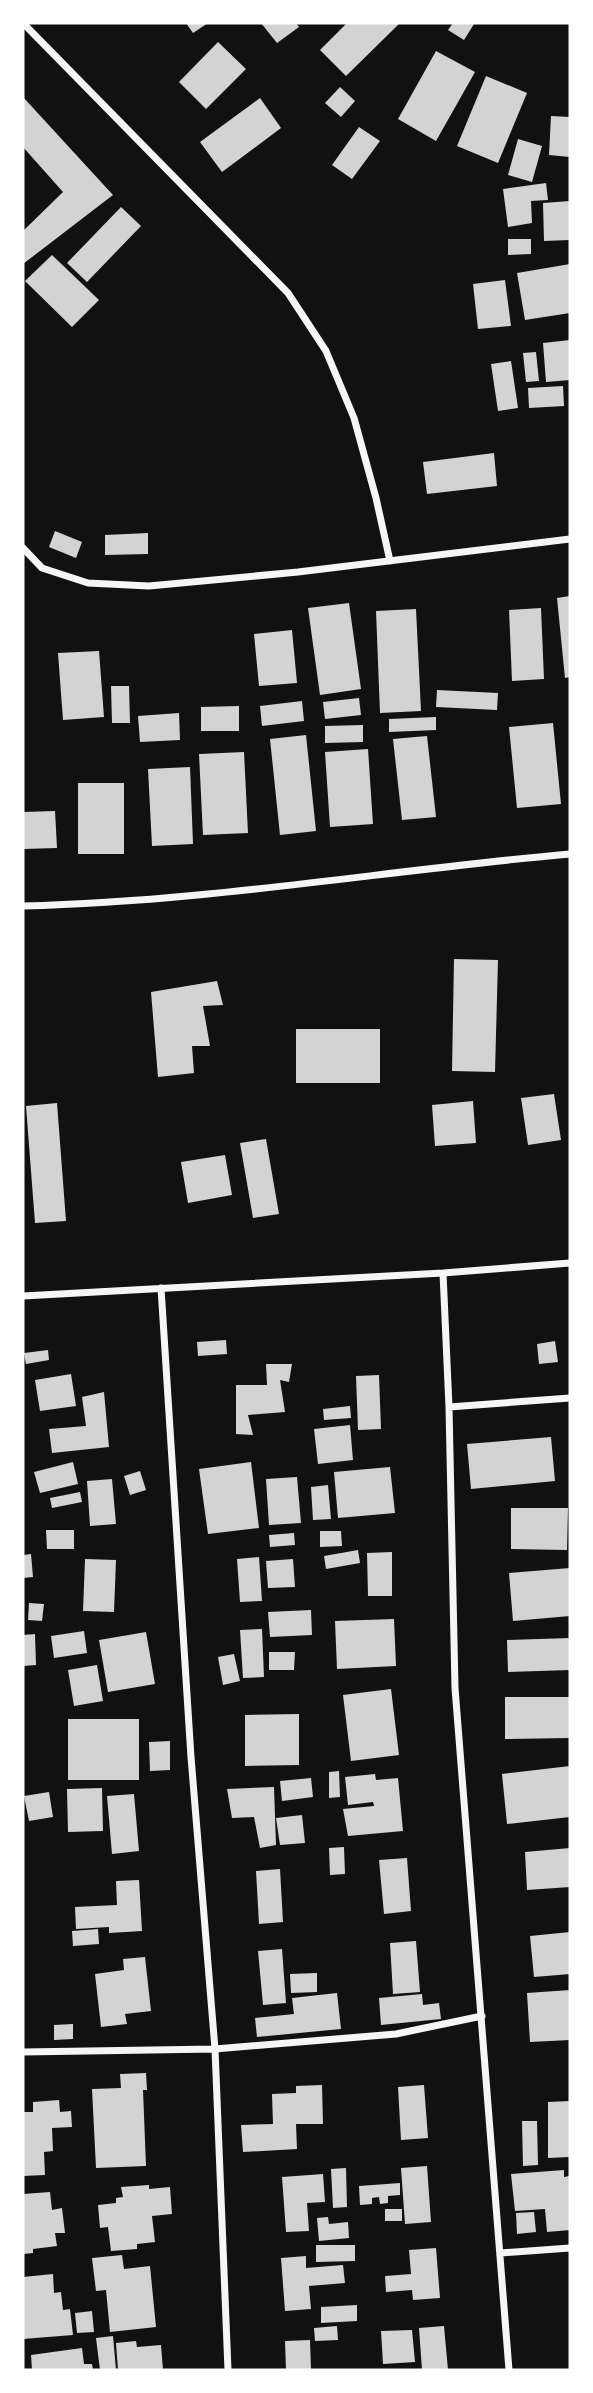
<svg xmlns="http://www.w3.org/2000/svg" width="593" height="2393" viewBox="0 0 593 2393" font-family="'PT Sans',sans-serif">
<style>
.building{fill:#d3d3d3}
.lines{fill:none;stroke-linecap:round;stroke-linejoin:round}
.minor{stroke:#f5f5f5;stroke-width:7}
</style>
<rect width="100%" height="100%" fill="#111"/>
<path class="building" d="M186 23H208L193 33Z
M261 23H296L299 27 277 43Z
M347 23H400L346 76 320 50Z
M453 23H472L474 24 464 40 448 30Z
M218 42 246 69 206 109 179 82Z
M436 51 475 72 436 141 398 119Z
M486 76 527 93 498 163 457 146Z
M340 87 355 101 341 117 325 103Z
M23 97 113 195 23 264V231L63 192 23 147Z
M260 98 281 128 222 172 200 142Z
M551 116 570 117V157L549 155Z
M359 127 380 141 352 179 332 165Z
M518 139 542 146 532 182 508 175Z
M546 183 548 200 531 201 532 223 508 227 503 189Z
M570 201V240L544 241 543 203Z
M121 207 141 226 87 282 67 263Z
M508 239H531V254L508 255Z
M52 255 99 300 72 327 25 281Z
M570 264V313L525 320 517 273Z
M505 280 511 326 478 329 473 284Z
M570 340V380L546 382 543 343Z
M536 352 539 381 526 382 523 353Z
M511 361 518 408 498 411 491 364Z
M563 386 564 406 529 408 528 388Z
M494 453 497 486 427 494 423 462Z
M55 531 82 542 76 558 49 547Z
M148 533V554L105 555V535Z
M570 596V677L565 678 557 598Z
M349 603 361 689 320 695 308 608Z
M541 608 544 679 512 681 509 610Z
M416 609 421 711 380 713 376 611Z
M292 630 297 683 259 686 254 634Z
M99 651 104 717 63 720 58 653Z
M111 686H129L130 723H112Z
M437 690 498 693 497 710 436 707Z
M359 698 361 715 325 719 323 702Z
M302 701 304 721 262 726 260 706Z
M239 706V731H201V707Z
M179 713 180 740 140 742 138 716Z
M436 717V730L389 732V719Z
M553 723 561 804 517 808 509 727Z
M363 725V742L325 743V726Z
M306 735 316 831 280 835 270 739Z
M427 736 436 817 402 820 393 739Z
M368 749 373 824 330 827 325 752Z
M244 752 248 833 203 835 199 754Z
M190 767 193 844 152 846 148 769Z
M78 783H124V854H78Z
M55 811 57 848 23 849V812Z
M454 959 498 960 495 1072 452 1071Z
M217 981 223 1005 203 1006 210 1046H192L194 1073 158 1077 151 992Z
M296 1029H380V1083H296Z
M554 1094 561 1140 528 1145 521 1098Z
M473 1101 476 1143 435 1146 432 1105Z
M57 1103 66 1221 35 1223 26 1106Z
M266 1139 279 1214 253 1218 240 1143Z
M225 1155 232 1195 188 1203 181 1162Z
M226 1340 227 1354 198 1356 197 1342Z
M555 1341 558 1362 539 1364 537 1344Z
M48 1350 49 1360 26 1364 24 1353Z
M266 1364H292L289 1382 280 1380 285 1412 248 1415 253 1435 236 1434V1385H267Z
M71 1374 76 1406 40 1411 35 1380Z
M379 1375 381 1429 358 1430 356 1376Z
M104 1392 109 1447 52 1453 49 1429 86 1426 82 1397Z
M350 1406 351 1418 324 1420 323 1409Z
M350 1425 353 1460 318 1464 314 1429Z
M551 1437 555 1481 471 1489 467 1444Z
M73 1462 78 1484 40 1493 34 1472Z
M251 1462 259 1528 208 1534 199 1469Z
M390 1467 395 1513 338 1518 334 1472Z
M140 1471 146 1490 130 1495 124 1476Z
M297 1477 301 1523 269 1525 266 1479Z
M112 1479 116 1524 90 1526 87 1481Z
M328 1485 331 1519 313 1520 311 1487Z
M80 1492 82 1502 52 1508 50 1498Z
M511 1508H568L567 1550 511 1549Z
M46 1530H74V1549H47Z
M320 1531H341L342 1546 320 1547Z
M294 1533 295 1545 270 1547 269 1535Z
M358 1550 360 1563 326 1569 324 1556Z
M392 1552V1596H368L367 1553Z
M31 1554 33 1577 23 1578V1555Z
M259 1557 262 1601 240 1602 237 1559Z
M85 1559 116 1560 114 1612 83 1611Z
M293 1559 295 1587 268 1588 266 1561Z
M570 1568V1616L513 1621 509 1573Z
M29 1603 44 1604 42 1621 28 1620Z
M311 1610 312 1635 270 1637 268 1612Z
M394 1619 396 1666 337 1669 335 1621Z
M262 1629 264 1677 243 1678 240 1630Z
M84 1631 87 1653 54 1658 51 1636Z
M146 1632 155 1684 108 1692 99 1640Z
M35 1634 36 1665 23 1666V1635Z
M570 1638V1670L508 1672 507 1640Z
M269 1652H295L294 1670H269Z
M234 1654 240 1681 223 1685 218 1657Z
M97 1665 103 1701 74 1706 68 1670Z
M391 1689 399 1755 351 1761 343 1695Z
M505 1697H570V1738L505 1739Z
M299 1714V1765L245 1766V1715Z
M68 1719H139V1780H68Z
M170 1741V1770L150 1771 149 1742Z
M570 1766V1817L507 1824 502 1774Z
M339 1771 340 1797 329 1798V1772Z
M375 1774 376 1780 398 1778 403 1831 348 1836 343 1809 374 1806 373 1802 348 1805 345 1777Z
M311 1778 313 1797 282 1801 280 1781Z
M274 1787 276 1845 260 1848 254 1817 232 1818 227 1789Z
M102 1788 103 1831 68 1832 67 1789Z
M49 1792 53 1817 29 1821 24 1796Z
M134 1794 139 1851 112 1854 107 1796Z
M302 1815 305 1843 280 1845 276 1818Z
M344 1847 345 1874 330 1875 329 1848Z
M570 1848V1887L527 1890 525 1852Z
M407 1858 411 1911 384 1914 379 1860Z
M280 1869 283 1922 259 1924 256 1871Z
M139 1880 142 1931 109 1933V1927L76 1929 75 1907 117 1905 116 1881Z
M98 1929 99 1944 73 1946 72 1931Z
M570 1932V1974L534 1977 530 1936Z
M416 1941 420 1992 393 1994 390 1943Z
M282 1949 286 2003 263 2005 258 1951Z
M145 1957 151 2011 125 2014 127 2024 101 2027 95 1974 124 1970 123 1959Z
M317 1973V1992L291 1993 290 1974Z
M570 1990V2040L530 2042 527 1993Z
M337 1993 341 2029 257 2037 255 2018 294 2014 292 1998Z
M422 1994 423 2005 439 2003 441 2019 381 2025 379 1998Z
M73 2024V2039L54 2040V2025Z
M146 2073 147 2090H143L146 2166 96 2168 92 2089 121 2088 120 2074Z
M322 2085 323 2124H296L297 2149 243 2152 241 2125 273 2124 272 2094 296 2093V2086Z
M424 2085 428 2138 401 2140 398 2087Z
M59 2100 60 2112 71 2111 72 2127 52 2128 53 2151 44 2152 45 2175 23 2176V2112H33V2102Z
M570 2101V2157L548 2158V2102Z
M522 2121H537L538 2165 523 2166Z
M427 2166 431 2222 405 2224 401 2168Z
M346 2168 347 2207 333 2208 331 2169Z
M564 2170V2177L570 2176V2230L547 2232 545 2209 515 2211 511 2174Z
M323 2174 325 2202 307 2203 309 2231 286 2232 282 2177Z
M400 2183V2195L388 2196V2203L380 2204 379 2197 372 2198V2204L360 2205 359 2186Z
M149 2185V2189L170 2187 172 2214 152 2216 155 2242 137 2244V2249L111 2251 108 2227 100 2228 98 2205 116 2203V2198L123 2197 121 2187Z
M50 2192 52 2210 62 2208 65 2233H55L57 2246 33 2249V2253L23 2254V2194Z
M385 2209H402V2221H385Z
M534 2212 536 2232 517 2234 516 2213Z
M328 2217 329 2224 348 2222 349 2238 319 2241 317 2218Z
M316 2245H355V2261L316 2262Z
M436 2248 440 2298 413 2300 412 2290 386 2292 385 2276 411 2274 409 2250Z
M122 2255 124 2269 150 2266 156 2327 110 2332 106 2290 96 2291 92 2258Z
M306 2256V2268L343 2265 345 2283 309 2286 311 2309 285 2311 281 2258Z
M53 2274 54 2293 61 2292 63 2310 70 2309 73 2335 23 2339V2277Z
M357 2305V2321L321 2323V2307Z
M92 2311 94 2332 77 2333 75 2313Z
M337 2326 338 2340 315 2341 314 2328Z
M444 2326 448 2370H422L419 2328Z
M412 2330 415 2362 383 2364 381 2331Z
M113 2336 116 2370H100L96 2338Z
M310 2340 311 2370H286L285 2341Z
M136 2341 137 2347 161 2345 163 2370H118L116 2343Z
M82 2348 84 2364H92L93 2370H32L31 2355Z"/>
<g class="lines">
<path class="minor" d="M23 23 288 293 326 351 354 418 376 498 390 561
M23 548 42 568 88 583 149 586 298 572 570 539
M23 906C206 902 388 870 570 854
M443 1273 449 1407 455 1688 509 2370
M161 1288 191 1757 215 2049 228 2370
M23 1296 443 1273 570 1263
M449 1407 570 1398
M23 2052 215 2049 396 2034 482 2016
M501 2253 570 2248"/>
</g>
<rect width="593" height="2393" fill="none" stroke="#ffffff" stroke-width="49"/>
</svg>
